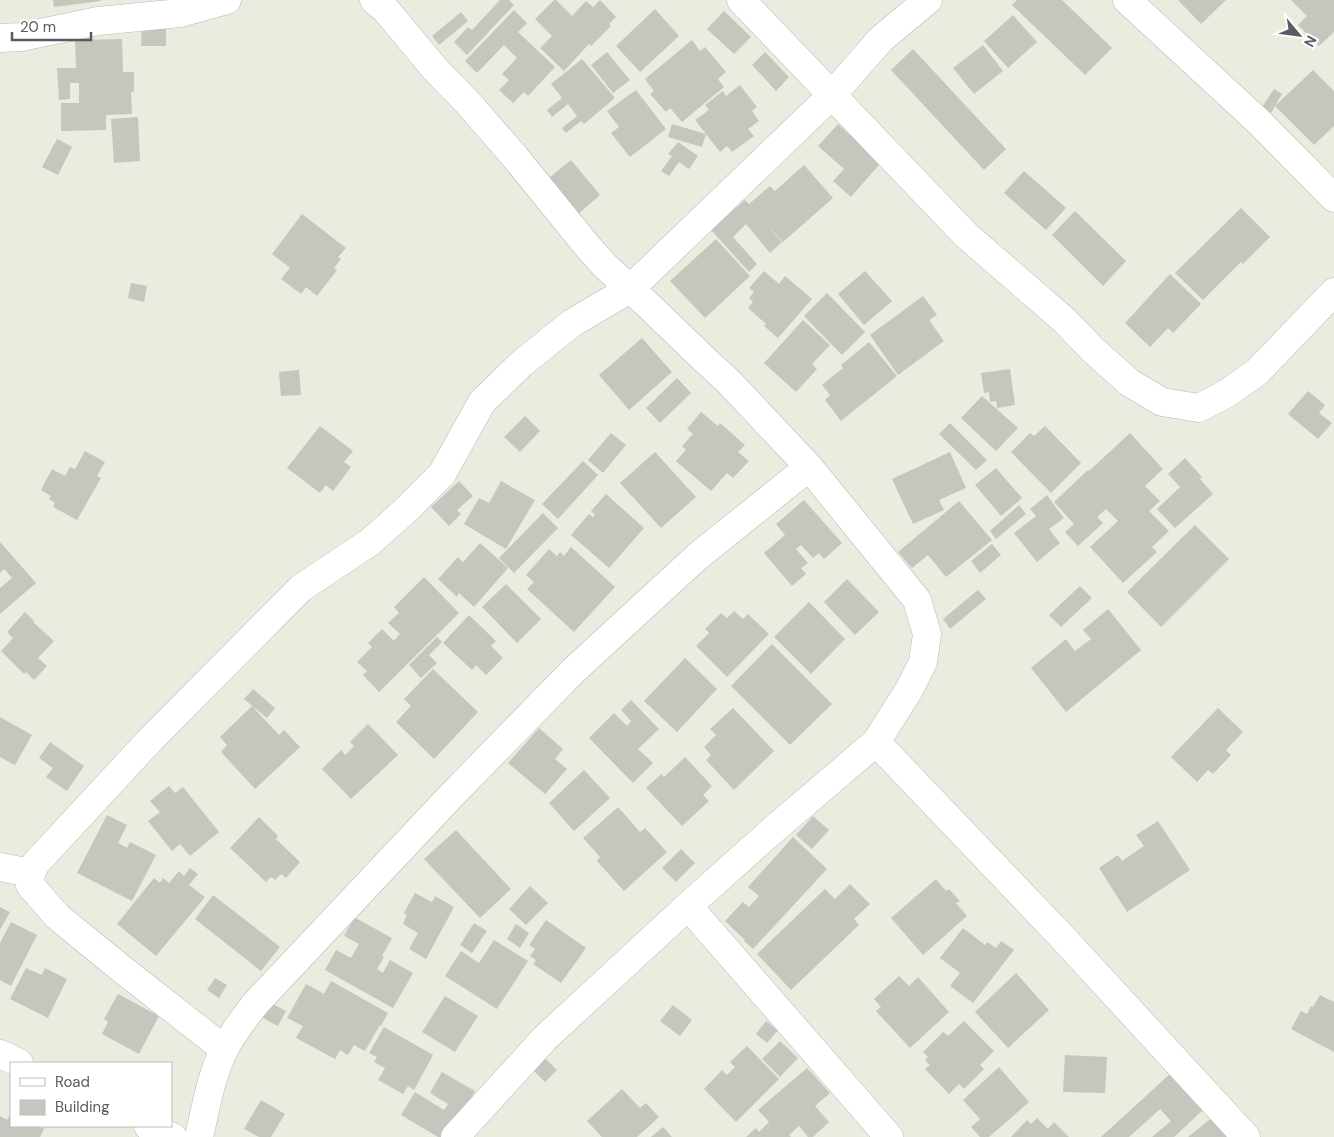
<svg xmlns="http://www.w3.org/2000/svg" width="1334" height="1137" viewBox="0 0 1334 1137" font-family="'DM Sans',sans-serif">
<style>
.building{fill:#c6c5be}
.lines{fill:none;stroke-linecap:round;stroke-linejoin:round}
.street-casing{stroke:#b8b9be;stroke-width:29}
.street{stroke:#fff;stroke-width:28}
</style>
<rect width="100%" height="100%" fill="#ebebe0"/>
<path class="building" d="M53 0H101V1L54 7Z
M500 0H509L514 5 467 55 454 42 468 27 472 30Z
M554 0H556L572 16 586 1 593 7 600 0 616 17 609 24 611 26 591 46 589 44 564 71 540 48 552 36 535 19Z
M1017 0H1062L1112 48 1085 75 1012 5Z
M1178 0H1226L1201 24Z
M1291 0H1334V32L1319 46 1298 25 1307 16Z
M655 9 679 36 640 72 616 46Z
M514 10 527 23 518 32 555 67 528 96 524 92 513 103 499 90 509 80 502 74 517 58 504 45 477 73 465 61Z
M724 11 751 37 734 54 707 29Z
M461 12 468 21 439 45 432 36Z
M1013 15 1037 42 1008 68 984 41Z
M142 26 166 27V46H141Z
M122 39 123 72H134V92H131L132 114 106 115V130L61 131V103H79V83H70V99L59 100 57 68H76L75 40Z
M692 40 700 51 705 47 726 72 718 79 724 87 682 122 670 108 666 112 650 94 654 91 645 79Z
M983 45 1003 71 974 94 953 68Z
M913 49 1006 149 984 170 891 70Z
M607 52 630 80 613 93 591 65Z
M765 52 789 77 776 91 752 65Z
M582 59 615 98 584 124 581 121 566 133 562 128 577 116 568 104 552 117 547 110 562 98 551 84Z
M1313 70 1334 91V126L1314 145 1275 106Z
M740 85 757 107 752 111 759 121 748 129 754 136 732 152 727 146 720 152 695 120 709 110 705 105 723 91 726 96Z
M1274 89 1282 94 1271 113 1262 107Z
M636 90 666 129 630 157 611 133 619 127 607 111Z
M138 117 140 161 114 163 111 119Z
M672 124 706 134 702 147 668 137Z
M838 124 870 153 885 158 851 197 833 181 844 169 818 146Z
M57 139 72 147 58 175 42 167Z
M678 142 698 156 689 169 679 162 669 176 661 171 672 156 668 154Z
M571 160 600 195 578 214 549 178Z
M804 165 833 198 783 242 760 216 782 242 770 253 746 224 733 237 757 264 749 272 711 230 745 200 749 204 770 186 775 191Z
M1024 171 1066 208 1046 230 1004 193Z
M1241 208 1270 237 1243 264 1241 262 1203 300 1175 273Z
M1075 211 1126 261 1103 286 1052 235Z
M302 214 346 248 338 257 341 259 334 268 337 270 317 296 306 287 301 294 281 279 290 268 272 254Z
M716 239 750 276 705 318 670 281Z
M764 271 779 284 785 276 812 299 778 338 764 326 766 324 748 308 753 302 749 298 754 292 749 288Z
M865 271 892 301 864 325 838 294Z
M1170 274 1201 304 1173 333 1168 328 1150 347 1125 323Z
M131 283 147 286 144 302 128 298Z
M827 293 865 332 842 355 804 316Z
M923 296 937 315 929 320 944 341 898 375 870 335Z
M803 320 830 345 812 364 817 369 796 392 764 363Z
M642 338 672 372 629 410 599 375Z
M869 342 897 376 841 421 825 400 830 395 822 385 843 368 841 365Z
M1010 369 1015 405 997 408 996 401 990 402 989 392 984 393 981 373Z
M299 370 301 395 281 396 279 372Z
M677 378 691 393 660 423 646 408Z
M1308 391 1325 405 1319 413 1332 423 1318 439 1288 414Z
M982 396 1018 428 996 451 961 418Z
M701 412 718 426 720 423 745 445 738 452 749 461 733 478 727 473 711 491 676 461 686 450 682 446 693 434 687 429Z
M525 416 540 431 520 452 504 437Z
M950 423 987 460 976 470 939 434Z
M320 426 353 451 344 462 351 467 333 491 326 485 320 493 287 468Z
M1045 426 1081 463 1051 493 1011 452 1030 433 1034 436Z
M611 433 626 445 603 473 588 460Z
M1130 433 1163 469 1145 486 1160 501 1149 511 1169 531 1152 547 1157 552 1123 583 1090 547 1118 521 1106 509 1097 517 1103 523 1078 546 1065 532 1074 524 1054 502 1088 470 1089 471Z
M85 451 105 462 97 476 101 478 77 520 53 507 55 503 49 499 51 496 41 490 52 469 65 476 70 467 75 469Z
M655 452 696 497 661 528 620 483Z
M950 452 966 488 939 500 944 510 913 524 892 479Z
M1185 458 1202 477 1200 479 1213 494 1175 528 1157 509 1180 487 1168 474Z
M583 461 598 475 558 519 542 504Z
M996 468 1022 498 1001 516 975 485Z
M459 481 473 496 457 510 461 514 449 526 431 507Z
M501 481 535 500 506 549 464 524 479 498 489 503Z
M606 494 644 528 609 568 571 535 589 514 593 517 595 515 591 511Z
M1047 495 1064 518 1049 529 1060 543 1037 562 1014 533 1036 516 1030 509Z
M804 500 842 543 824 559 819 553 813 558 801 545 796 549 808 563 801 568 806 574 792 586 764 553 785 535 776 524Z
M959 501 992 540 946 577 928 555 912 568 898 552Z
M1019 505 1026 514 996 539 990 531Z
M543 513 558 528 514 573 499 558Z
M1195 525 1229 559 1161 627 1127 592Z
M0 542 36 583 0 614V588L12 578 4 569 0 573Z
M480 543 508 568 474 607 459 593 457 597 438 579 458 557 463 562Z
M992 544 1001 555 980 573 971 561Z
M571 547 615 587 574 632 527 589 534 582 526 575 549 549 557 556 560 552 564 556Z
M424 577 459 613 379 692 363 675 367 671 357 662 372 647 368 643 382 629 394 641 400 634 388 623 399 613 394 607Z
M847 579 879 612 855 635 824 602Z
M506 584 541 619 517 643 482 607Z
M1080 586 1092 598 1061 627 1049 615Z
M978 590 986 599 950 629 943 619Z
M809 602 845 639 811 674 774 637Z
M1108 609 1141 650 1066 712 1031 668 1066 639 1075 651 1091 639 1083 630Z
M734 611 743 619 748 614 769 634 727 677 696 646 709 633 705 629 721 613 727 618Z
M25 612 34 621 33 622 54 641 38 658 47 666 34 680 26 672 24 674 1 651 13 638 7 632Z
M469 615 496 641 491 646 503 658 486 675 476 665 472 670 443 643Z
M437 637 442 642 429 655 437 663 421 678 409 665Z
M772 644 832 704 790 745 731 686Z
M685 658 717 689 677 732 644 701Z
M433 669 478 712 434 759 396 722 411 706 404 699Z
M253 689 275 708 267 718 244 699Z
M631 700 659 729 638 749 653 763 633 783 589 738 614 713 627 726 631 721 621 710Z
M252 706 279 735 284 730 300 747 255 789 221 752 227 745 220 737Z
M733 708 774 751 734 790 706 760 711 755 704 747 716 735 710 729Z
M1218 708 1243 732 1226 750 1231 755 1213 774 1208 770 1197 782 1171 757Z
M0 717 32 735 15 765 0 757Z
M368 724 398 755 351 799 322 769 341 750 345 755 354 746 350 742Z
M539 728 563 749 555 759 567 769 545 794 508 763Z
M50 742 84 766 67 791 46 777 53 768 39 758Z
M685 757 712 786 703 795 709 801 682 826 646 788 661 774 664 777Z
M584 770 610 798 574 831 549 803Z
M169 786 175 793 183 787 219 832 190 856 180 844 172 851 148 821 160 812 150 801Z
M618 807 640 832 645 828 667 852 624 891 597 861 600 857 583 838Z
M107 815 127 825 118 843 127 848 130 842 156 855 132 901 77 873Z
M813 816 829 830 812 849 796 835Z
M259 817 278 836 276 839 300 862 286 878 281 874 275 880 271 877 266 882 230 848Z
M1158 821 1190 870 1127 912 1099 868 1118 855 1122 861 1144 846 1136 835Z
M456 830 511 889 480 918 424 859Z
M793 837 827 869 753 949 744 941 745 940 725 921 743 902 749 907 759 896 748 887Z
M681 849 695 863 676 882 662 868Z
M190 868 198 874 189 885 205 897 156 956 117 924 154 878 160 883 163 878 169 883 179 871 184 876Z
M936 879 946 891 949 889 960 901 956 903 967 916 923 955 891 918Z
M850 884 870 904 854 919 859 925 791 990 757 954 825 889 835 899Z
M530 886 548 903 526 925 509 909Z
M415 893 432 902 435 896 454 907 426 959 409 949 418 933 403 924 407 915 404 913Z
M213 895 280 947 261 971 195 919Z
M0 907 10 912 0 930Z
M354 917 392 938 382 956 384 957 377 969 383 973 390 960 413 973 393 1008 325 970 336 950 351 958 359 944 344 936Z
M546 920 586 948 561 983 533 964 536 960 530 956 535 949 529 945Z
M11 922 37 935 11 986 0 980V943Z
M474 923 487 931 472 953 460 945Z
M516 924 529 933 520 948 507 939Z
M963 928 985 945 987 942 996 948 1001 941 1014 950 973 1003 950 986 960 973 940 958Z
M494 940 528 961 497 1009 445 976 461 951 479 963Z
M26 968 42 975 45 968 67 979 48 1018 10 999Z
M1016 973 1049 1010 1008 1048 975 1012Z
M899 976 909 986 918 977 949 1012 910 1048 876 1011 881 1007 874 999Z
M215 978 227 985 219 998 207 990Z
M331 981 388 1013 381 1026 380 1025 365 1051 354 1045 348 1055 340 1050 335 1059 296 1038 303 1026 287 1018 306 984 324 994Z
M118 994 159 1016 139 1054 102 1034 108 1022 104 1019Z
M1320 995 1334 1002V1052L1291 1029 1301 1011 1307 1014 1311 1006 1313 1007Z
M445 996 478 1016 455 1052 422 1032Z
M263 999 286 1011 278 1026 255 1014Z
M673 1005 692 1020 680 1036 660 1021Z
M766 1021 778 1030 767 1043 756 1034Z
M964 1021 994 1051 980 1065 984 1069 964 1089 959 1084 949 1094 925 1069 930 1065 925 1060 928 1057 923 1052 943 1032 948 1036Z
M384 1027 433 1055 414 1090 408 1086 403 1094 378 1080 385 1068 374 1062 377 1057 369 1053Z
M780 1041 798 1058 780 1077 762 1059Z
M747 1046 779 1079 736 1122 704 1089 722 1070 727 1075 735 1067 730 1062Z
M542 1055 557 1070 545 1082 530 1067Z
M1065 1055 1107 1057 1105 1093 1063 1092Z
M999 1067 1029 1102 989 1137H980L971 1127 980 1119 963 1100Z
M807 1068 830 1093 815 1106 829 1122 813 1137H808L799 1126 789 1135 791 1137H746L756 1128 759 1132 769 1122 758 1110Z
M442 1072 475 1091 447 1137H438L401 1115 415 1092 444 1110 448 1104 430 1093Z
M1171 1073 1204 1109 1174 1137H1152L1171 1121 1160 1109 1129 1137H1101Z
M622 1089 640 1108 646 1103 659 1117 637 1137H602L587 1121Z
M261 1100 285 1114 271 1137H259L244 1129Z
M11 1113V1126H39L44 1129 40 1137H0V1116L7 1120Z
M1213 1117 1229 1137H1188Z
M1037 1118 1048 1129 1054 1122 1069 1137H1011L1027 1120 1031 1124Z
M663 1127 672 1137H651Z"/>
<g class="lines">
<defs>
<path id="street" d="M374 0 386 10 435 69 469 104 515 157 588 247 605 266 649 306 705 360 728 381 809 467 917 600 927 634 923 662 909 690 876 742 773 830 688 906 545 1038 455 1137
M741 0 966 235 1064 320 1093 350 1130 383 1162 402 1199 408 1226 394 1257 372 1334 292
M1127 0 1258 121 1334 198
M0 38 21 37 98 21 180 13 227 0
M876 742 1064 939 1246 1137
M0 867 31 873
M688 906 889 1137
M224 1049 123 970 58 917 30 885 31 873 36 863 151 739 301 588 370 542 407 509 442 474 482 402 521 364 572 323 630 289 832 95 881 39 928 0
M0 1054 19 1063
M148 1126 173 1137
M199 1137C206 1107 211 1075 225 1048 234 1031 245 1017 256 1003L450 797 573 671 698 556 809 467"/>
</defs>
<use href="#street" class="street-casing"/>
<use href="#street" class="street"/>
</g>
<rect x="10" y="1062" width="162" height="65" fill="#ffffff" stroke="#bdbdbf"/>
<rect x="20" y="1078" width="25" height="8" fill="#ffffff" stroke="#bdbdbf"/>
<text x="55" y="1087" font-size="15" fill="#595b60">Road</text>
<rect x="20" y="1100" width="25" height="15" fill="#c6c5be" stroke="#bdbdbf"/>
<text x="55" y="1112" font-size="15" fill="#595b60">Building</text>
<g transform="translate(1299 35) rotate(119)" stroke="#ffffff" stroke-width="4" paint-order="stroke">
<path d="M0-4L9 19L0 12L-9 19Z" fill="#595b60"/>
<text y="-8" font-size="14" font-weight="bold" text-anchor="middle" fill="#595b60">N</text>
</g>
<path d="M12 32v8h79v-8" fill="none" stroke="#595b60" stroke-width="2.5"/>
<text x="20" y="32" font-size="15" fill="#595b60" stroke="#ffffff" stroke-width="4" paint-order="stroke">20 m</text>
</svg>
